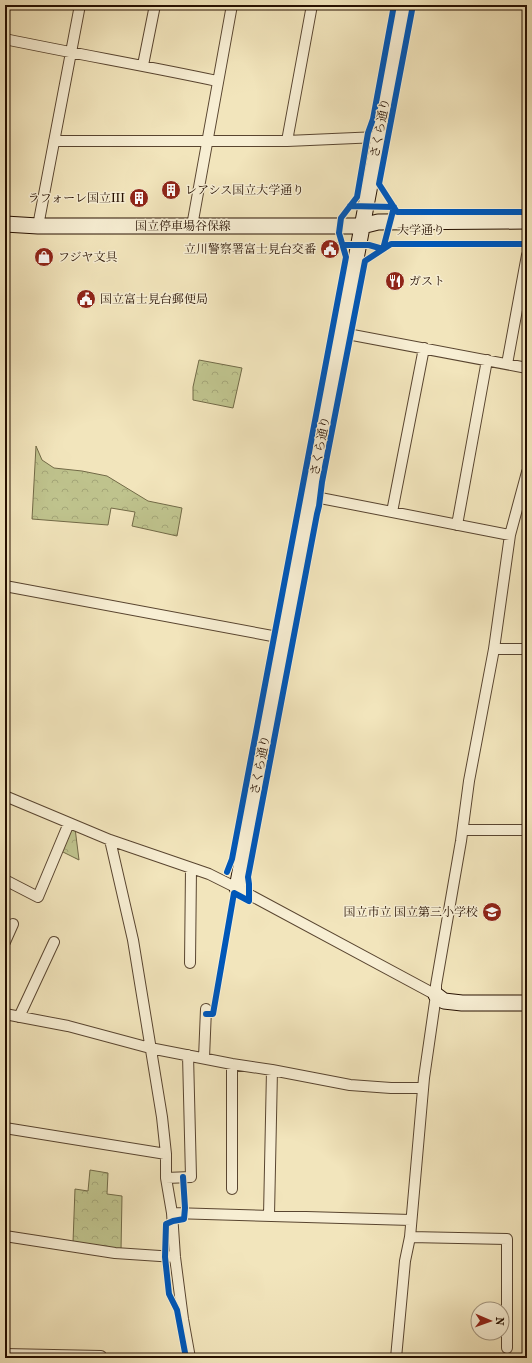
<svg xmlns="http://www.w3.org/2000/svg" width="532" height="1363" viewBox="0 0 532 1363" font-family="'IM FELL French Canon','Noto Serif JP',serif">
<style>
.park{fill:url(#park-crowns);stroke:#726a47}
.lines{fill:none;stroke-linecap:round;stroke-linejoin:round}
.street-casing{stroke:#594530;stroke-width:12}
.secondary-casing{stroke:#261001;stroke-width:17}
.street{stroke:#f7eed3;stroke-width:10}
.secondary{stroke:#f7eed3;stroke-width:15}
.cycleway-casing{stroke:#f7eed3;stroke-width:8}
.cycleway{stroke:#0057b8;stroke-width:6}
.labels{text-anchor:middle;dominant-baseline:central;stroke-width:3;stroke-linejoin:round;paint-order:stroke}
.street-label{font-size:12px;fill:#261001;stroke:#f7eed3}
.poi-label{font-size:12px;fill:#261001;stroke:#f7eed3;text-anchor:start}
</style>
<defs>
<pattern id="park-crowns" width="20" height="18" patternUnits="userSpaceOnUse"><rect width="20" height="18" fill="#bfc38d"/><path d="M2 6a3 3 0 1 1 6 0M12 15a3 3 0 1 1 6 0" fill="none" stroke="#a4a678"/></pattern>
</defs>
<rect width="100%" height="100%" fill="#f2e5bc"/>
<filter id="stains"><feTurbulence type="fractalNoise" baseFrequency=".005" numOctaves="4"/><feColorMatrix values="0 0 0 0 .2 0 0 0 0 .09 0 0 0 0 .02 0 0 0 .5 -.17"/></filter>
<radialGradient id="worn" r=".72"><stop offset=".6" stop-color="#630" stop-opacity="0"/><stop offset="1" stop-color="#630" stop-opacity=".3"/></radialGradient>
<path class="park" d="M199 360 242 368 233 408 193 400V387Z
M36 446 42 460 54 468 82 471 107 476 148 501 182 508 177 536 132 526 135 512 111 508 108 525 32 519Z
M75 828 79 860 61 851 68 831Z
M90 1170 108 1173 107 1194 122 1196 121 1251 73 1242 75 1189 88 1191Z"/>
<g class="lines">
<defs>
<path id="street" d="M5 39C76 54 147 66 217 81
M143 65 155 5
M54 141H287L378 137
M287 141 312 5
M38 226 80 5
M192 226 232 5
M342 333 527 368
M507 364 527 255
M310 496 510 535
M392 512 424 348
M457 525 487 360
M5 586 283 638
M494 649H527
M5 796 110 840 209 874 237 888 436 995
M463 830H527
M110 840 133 940 162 1117 166 1154V1178L172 1213 175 1257 183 1319 190 1358
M5 880 38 897 69 823
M5 942 13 924
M190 963 191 869
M5 1014 68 1026 150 1048 232 1064 272 1070 350 1085 391 1088H423
M19 1017 54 942
M204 1058 206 1009
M232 1064V1189
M5 1128 166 1154
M166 1178 191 1177 188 1055
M172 1213 411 1220
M269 1215 272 1070
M5 1236 115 1253 175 1257
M410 1237 507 1239V1348
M5 1354 101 1356
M396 1358 405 1261 410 1237 424 1078 436 995V985L461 841 469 781 494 649 510 535 527 472"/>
<path id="secondary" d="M5 224 38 226H362L378 222 527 221
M237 888 404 5
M436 995 444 1001 462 1003H527"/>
</defs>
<use href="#street" class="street-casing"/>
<use href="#secondary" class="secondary-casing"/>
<use href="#street" class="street"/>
<use href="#secondary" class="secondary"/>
<defs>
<path id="cycleway" d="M413 5 379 184 397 212H527
M343 245H369L383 249 394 207 350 206
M227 872 232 859 346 257 339 233 341 218 357 197 368 133 373 119 394 5
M206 1014H213L234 893 249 901V884L248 877 317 514 319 506 322 482 365 261 391 244H527
M183 1177 185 1208 184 1219 173 1221 166 1224 165 1257 169 1294 177 1310 186 1358"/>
</defs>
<use href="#cycleway" class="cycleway-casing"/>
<use href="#cycleway" class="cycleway"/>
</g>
<defs>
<symbol id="building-disc" viewBox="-11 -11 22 22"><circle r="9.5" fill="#8f2418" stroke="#f7eed3"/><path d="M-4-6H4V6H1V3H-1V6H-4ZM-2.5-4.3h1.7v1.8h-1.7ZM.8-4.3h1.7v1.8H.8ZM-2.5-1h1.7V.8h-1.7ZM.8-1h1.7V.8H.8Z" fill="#fff"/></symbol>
<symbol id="civic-disc" viewBox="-11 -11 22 22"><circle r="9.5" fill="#8f2418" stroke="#f7eed3"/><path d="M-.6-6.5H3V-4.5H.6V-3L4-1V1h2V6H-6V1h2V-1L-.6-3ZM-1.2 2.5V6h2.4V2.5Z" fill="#fff"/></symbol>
<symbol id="shop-disc" viewBox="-11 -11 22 22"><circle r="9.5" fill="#8f2418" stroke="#f7eed3"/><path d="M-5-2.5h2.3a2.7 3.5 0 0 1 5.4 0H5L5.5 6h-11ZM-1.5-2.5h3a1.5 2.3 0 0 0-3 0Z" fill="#fff"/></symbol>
<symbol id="restaurant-disc" viewBox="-11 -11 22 22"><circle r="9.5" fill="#8f2418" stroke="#f7eed3"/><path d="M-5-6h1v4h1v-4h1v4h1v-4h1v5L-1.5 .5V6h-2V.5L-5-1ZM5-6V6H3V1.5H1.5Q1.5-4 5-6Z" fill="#fff"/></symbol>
<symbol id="school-disc" viewBox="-11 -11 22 22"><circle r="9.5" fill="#8f2418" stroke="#f7eed3"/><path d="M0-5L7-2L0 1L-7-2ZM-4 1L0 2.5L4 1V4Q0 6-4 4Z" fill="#fff"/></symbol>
</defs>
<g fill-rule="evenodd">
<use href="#building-disc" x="160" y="179" width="22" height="22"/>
<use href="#building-disc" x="128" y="187" width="22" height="22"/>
<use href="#civic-disc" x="319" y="238" width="22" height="22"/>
<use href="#shop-disc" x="33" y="246" width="22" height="22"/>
<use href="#restaurant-disc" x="384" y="270" width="22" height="22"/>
<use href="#civic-disc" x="75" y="288" width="22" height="22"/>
<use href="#school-disc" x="481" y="901" width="22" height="22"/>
</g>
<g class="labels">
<g class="street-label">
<text transform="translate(380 128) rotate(-79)">さくら通り</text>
<text x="183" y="226">国立停車場谷保線</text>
<text x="421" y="230">大学通り</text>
<text transform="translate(320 446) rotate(-79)">さくら通り</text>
<text transform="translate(260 765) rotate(-79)">さくら通り</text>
</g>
<g class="poi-label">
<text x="185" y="190">レアシス国立大学通り</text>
<text x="125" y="198" text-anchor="end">ラフォーレ国立III</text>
<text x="316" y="249" text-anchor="end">立川警察署富士見台交番</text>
<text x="58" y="257">フジヤ文具</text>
<text x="409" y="281">ガスト</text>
<text x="100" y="299">国立富士見台郵便局</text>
<text x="478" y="912" text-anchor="end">国立市立 国立第三小学校</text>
</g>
</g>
<rect width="532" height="1363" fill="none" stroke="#f2e5bc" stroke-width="20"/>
<rect x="6" y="6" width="520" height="1351" fill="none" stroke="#261001" stroke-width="2"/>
<rect x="10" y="10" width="512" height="1343" fill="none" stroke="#261001"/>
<g transform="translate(490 1321) rotate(92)"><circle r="19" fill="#f7eed3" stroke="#a3957f"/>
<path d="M0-3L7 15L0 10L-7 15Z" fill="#8f2418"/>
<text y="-6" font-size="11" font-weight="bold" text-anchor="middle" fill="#261001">N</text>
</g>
<rect width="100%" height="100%" filter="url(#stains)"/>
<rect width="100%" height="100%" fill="url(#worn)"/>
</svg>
